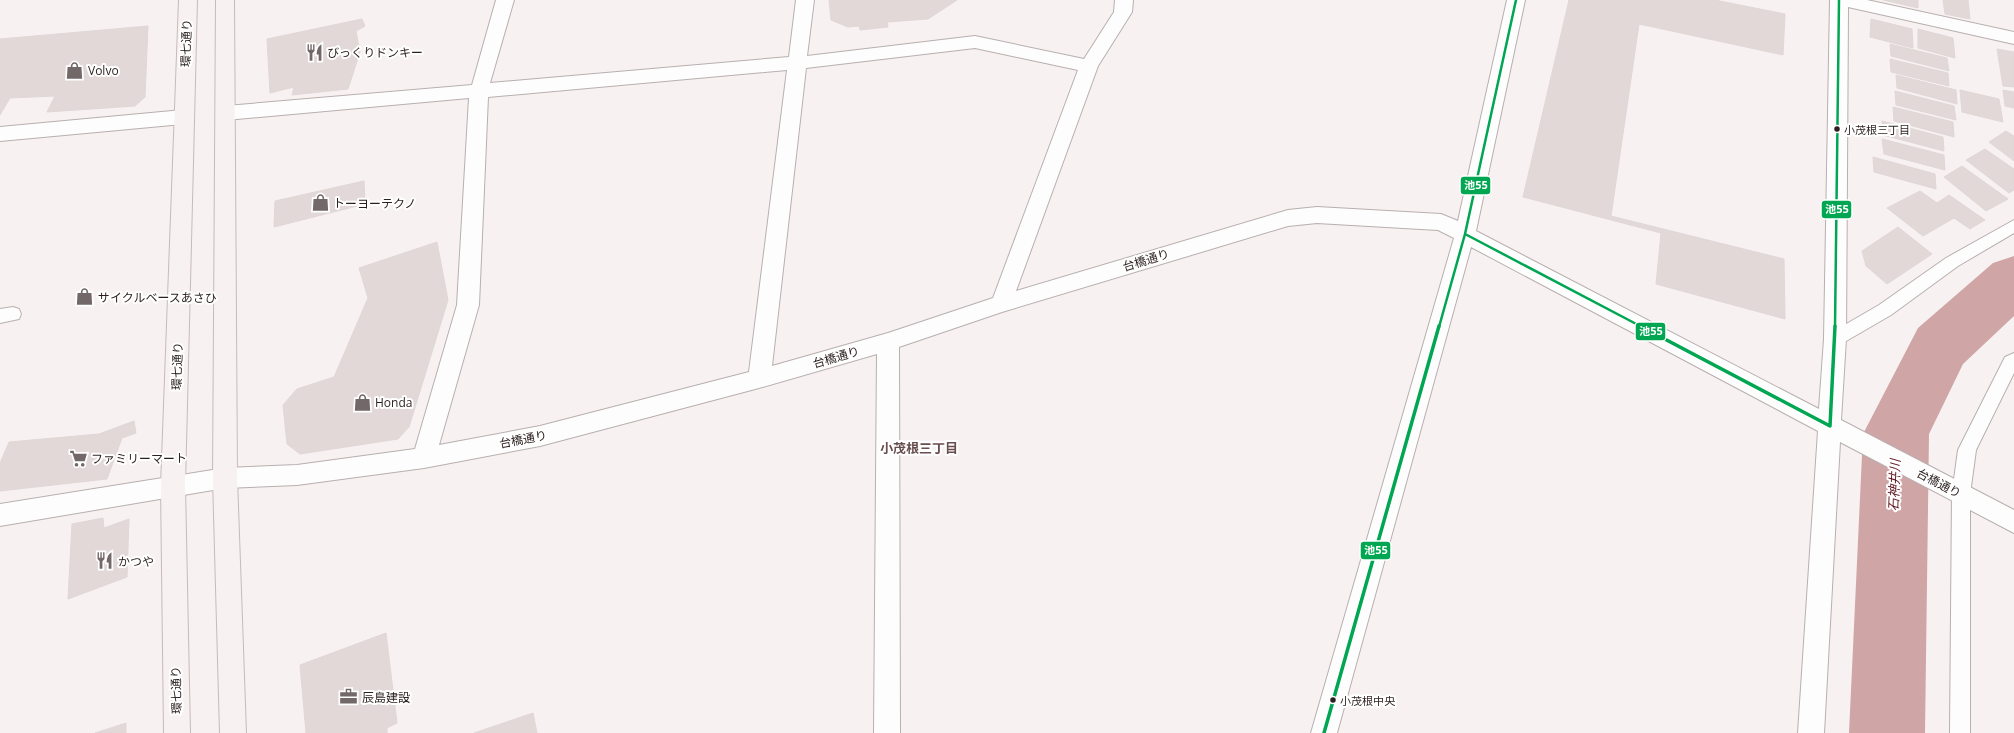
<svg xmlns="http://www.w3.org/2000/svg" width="2014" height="733" viewBox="0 0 2014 733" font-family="'Open Sans','Noto Sans JP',sans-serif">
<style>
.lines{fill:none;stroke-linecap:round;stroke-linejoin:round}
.river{fill:#d0a5a5;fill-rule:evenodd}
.building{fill:#e2d8d8;stroke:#e0d7d7}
.lane-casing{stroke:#b8afaf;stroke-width:2}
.street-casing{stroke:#b8afaf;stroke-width:2}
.primary-casing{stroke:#c8babb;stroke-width:2}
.lane{fill:#fefdfd;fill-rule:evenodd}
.street{fill:#fefdfd;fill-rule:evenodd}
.primary{fill:#f8f1f1;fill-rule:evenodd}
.bus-1-far1-casing{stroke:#fff;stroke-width:5}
.bus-1-casing{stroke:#fff;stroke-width:6}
.bus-1-far1{stroke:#00a651;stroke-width:2.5}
.bus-1{stroke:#00a651;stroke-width:3.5}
.bus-dot{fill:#2b1f1f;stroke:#fff;stroke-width:1.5}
.labels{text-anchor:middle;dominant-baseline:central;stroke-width:4;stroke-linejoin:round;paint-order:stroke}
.bus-label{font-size:11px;fill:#2b1f1f;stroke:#fff;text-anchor:start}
.street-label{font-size:12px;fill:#2b1f1f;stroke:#fff}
.poi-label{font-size:12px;fill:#2b1f1f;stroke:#fff;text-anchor:start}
.neighbourhood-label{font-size:13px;font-weight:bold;fill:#684e4e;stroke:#fff}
.water-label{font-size:13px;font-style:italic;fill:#5f1720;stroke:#fff}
.line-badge{stroke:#fff;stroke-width:1.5}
.badge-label{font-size:11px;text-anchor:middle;font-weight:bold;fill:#fff}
</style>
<rect width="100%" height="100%" fill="#f8f1f1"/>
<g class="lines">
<path class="river" d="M2014 256V316L1963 364 1929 434 1925 733H1849L1863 434 1918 328 1993 263Z"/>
</g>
<path class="building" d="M829 0H957L928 19 887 22 888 27 860 30 859 26 848 27 831 20Z
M1569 0H1715L1785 14 1783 55 1639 24 1611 216 1784 259 1785 319 1656 284 1661 233 1523 197Z
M1883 0H1918V8Z
M1943 0H1968L1970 19 1945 14Z
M362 19 365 26 356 31 360 52 348 89 292 95 294 87 270 93 267 39Z
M1871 19 1912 29 1913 48 1870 37Z
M148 26 145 97 135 106 47 112 55 96 10 98 0 115V39Z
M1918 29 1953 38 1955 58 1918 48Z
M1890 44 1947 58 1949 71 1891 56Z
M1997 49 2014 52V87L2003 86Z
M1890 59 1948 73 1949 86 1891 72Z
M1896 75 1956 90 1957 104 1897 88Z
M1960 90 1999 99 2003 122 1962 112Z
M2003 90 2014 92V108L2005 106Z
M1895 91 1954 106 1956 120 1896 105Z
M1893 107 1953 122 1954 137 1894 121Z
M1882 121 1943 137 1944 151 1883 135Z
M2006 131 2014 136V161L1989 142Z
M1882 139 1944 155 1945 170 1884 154Z
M1985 149 2014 169V190L2009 193 1966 160Z
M1873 157 1935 174 1936 189 1874 172Z
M1962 166 2008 199 1986 211 1944 177Z
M364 181 365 204 274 227 275 201Z
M1920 191 1937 203 1949 195 1985 220 1970 229 1954 218 1923 236 1887 208Z
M1898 227 1932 254 1887 284 1866 266 1862 251Z
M437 242 448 300 409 427 398 439 300 454 287 444 283 405 297 389 334 377 368 298 359 268Z
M134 421 136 433 122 438 107 479 0 491V463L9 442 99 434Z
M103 518 104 528 129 519 127 577 68 599 72 524Z
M386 633 397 723 387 728V733H306L300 665Z
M533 713 537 733H474Z
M126 723V733H95Z"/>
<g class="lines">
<defs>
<path id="lane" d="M2014 220V233L1958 266 1891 315 1841 344 1835 346 1829 344 1827 339 1829 334 1879 305 1946 258Z
M13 307 19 309 21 314 19 319 0 323V309Z
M2014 353V373L1976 450 1970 494V733H1950L1952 494 1958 450 2005 357Z"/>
<path id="street" d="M496 0H514L490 83 789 57 796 0H814L807 56 975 36 1084 59 1114 12 1115 0H1133L1132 12 1098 66 1016 291 1288 210 1317 207 1441 214 1458 221 1507 0H1525L1476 231 1819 409 1824 339 1830 0H1867L2014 32V44L1848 7 1846 339 1841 420 2014 510V533L1840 442 1824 733H1798L1818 431 1471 247 1337 733H1311L1454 238 1438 230 1317 223 1288 226 1002 312 899 347 900 733H874L877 354 759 388 540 446 424 468 297 485 225 488 0 526V504L225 468 297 465 415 449 457 305 469 98 226 120 219 118 217 113 219 108 226 106 472 85ZM975 48 1078 70 993 298 888 333 772 366 806 68ZM787 70 749 372 540 426 439 445 479 305 488 97Z
M183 110 190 112 192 117 190 122 183 124 0 141V127Z"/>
<path id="primary" d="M179 0H197L185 486 190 733H164L161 486Z
M216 0H234L237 478 246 733H220L213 478Z"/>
</defs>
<use href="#lane" class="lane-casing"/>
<use href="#street" class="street-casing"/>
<use href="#primary" class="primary-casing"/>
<use href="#lane" class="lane"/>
<use href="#street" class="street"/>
<use href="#primary" class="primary"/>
<defs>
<path id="bus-1-far1" d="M1465 234 1642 327
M1439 327 1465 234 1516 0
M1835 327 1839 0"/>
<path id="bus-1" d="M1640 326 1830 426 1835 326
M1324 733 1439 326"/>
</defs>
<use href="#bus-1-far1" class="bus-1-far1-casing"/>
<use href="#bus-1" class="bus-1-casing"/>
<use href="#bus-1-far1" class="bus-1-far1"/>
<use href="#bus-1" class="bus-1"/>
</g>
<defs>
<symbol id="restaurant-bare" viewBox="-9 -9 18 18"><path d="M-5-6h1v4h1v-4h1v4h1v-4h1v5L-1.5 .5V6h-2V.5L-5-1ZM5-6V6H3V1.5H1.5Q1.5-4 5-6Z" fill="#736868" stroke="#fff" stroke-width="2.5" paint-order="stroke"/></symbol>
<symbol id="shop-bare" viewBox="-9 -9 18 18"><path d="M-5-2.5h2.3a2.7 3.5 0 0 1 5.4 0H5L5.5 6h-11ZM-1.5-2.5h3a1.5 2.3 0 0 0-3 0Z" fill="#736868" stroke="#fff" stroke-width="2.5" paint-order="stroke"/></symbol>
<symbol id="supermarket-bare" viewBox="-9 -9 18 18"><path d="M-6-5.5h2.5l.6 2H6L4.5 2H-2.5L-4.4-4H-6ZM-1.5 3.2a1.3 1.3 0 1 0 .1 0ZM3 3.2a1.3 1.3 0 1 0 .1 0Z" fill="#736868" stroke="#fff" stroke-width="2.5" paint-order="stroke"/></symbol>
<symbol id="office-bare" viewBox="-9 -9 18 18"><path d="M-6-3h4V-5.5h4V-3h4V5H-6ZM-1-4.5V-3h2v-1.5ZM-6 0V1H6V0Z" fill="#736868" stroke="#fff" stroke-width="2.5" paint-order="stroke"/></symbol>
</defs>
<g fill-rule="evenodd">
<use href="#restaurant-bare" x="302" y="40" width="25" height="25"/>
<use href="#shop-bare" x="62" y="58" width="25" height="25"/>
<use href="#shop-bare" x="308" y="190" width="25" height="25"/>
<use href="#shop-bare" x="72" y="284" width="25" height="25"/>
<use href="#shop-bare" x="350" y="390" width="25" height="25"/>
<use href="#supermarket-bare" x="66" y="446" width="25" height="25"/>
<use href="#restaurant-bare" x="92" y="548" width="25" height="25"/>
<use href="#office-bare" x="336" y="684" width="25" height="25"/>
</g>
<g class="bus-dot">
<circle cx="1837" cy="129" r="3.5"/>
<circle cx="1333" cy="700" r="3.5"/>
</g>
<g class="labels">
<g class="bus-label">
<text x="1844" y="129">小茂根三丁目</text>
<text x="1340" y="700">小茂根中央</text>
</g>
<g class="street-label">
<text transform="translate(186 43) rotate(-88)">環七通り</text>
<text transform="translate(1146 260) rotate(-17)">台橋通り</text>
<text transform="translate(836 357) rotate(-16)">台橋通り</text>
<text transform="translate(177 366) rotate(-88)">環七通り</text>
<text transform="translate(523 439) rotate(-11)">台橋通り</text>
<text transform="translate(1939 483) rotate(28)">台橋通り</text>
<text transform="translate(176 690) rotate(-91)">環七通り</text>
</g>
<g class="poi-label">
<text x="327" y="52">びっくりドンキー</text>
<text x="88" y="70">Volvo</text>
<text x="333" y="203">トーヨーテクノ</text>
<text x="98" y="297">サイクルベースあさひ</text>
<text x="375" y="402">Honda</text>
<text x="91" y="458">ファミリーマート</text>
<text x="118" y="561">かつや</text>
<text x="362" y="697">辰島建設</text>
</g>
<g class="neighbourhood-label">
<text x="919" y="448">小茂根三丁目</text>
</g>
<g class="water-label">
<text transform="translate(1894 485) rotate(-88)">石神井川</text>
</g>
</g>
<g class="line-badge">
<rect x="1460" y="176" width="31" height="19" rx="4" fill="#00a651"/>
<rect x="1821" y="200" width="31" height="19" rx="4" fill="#00a651"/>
<rect x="1635" y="322" width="31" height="19" rx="4" fill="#00a651"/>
<rect x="1360" y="541" width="31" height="19" rx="4" fill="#00a651"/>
</g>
<g class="badge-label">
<text x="1476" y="189">池55</text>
<text x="1837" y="213">池55</text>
<text x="1651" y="335">池55</text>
<text x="1376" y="554">池55</text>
</g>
</svg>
